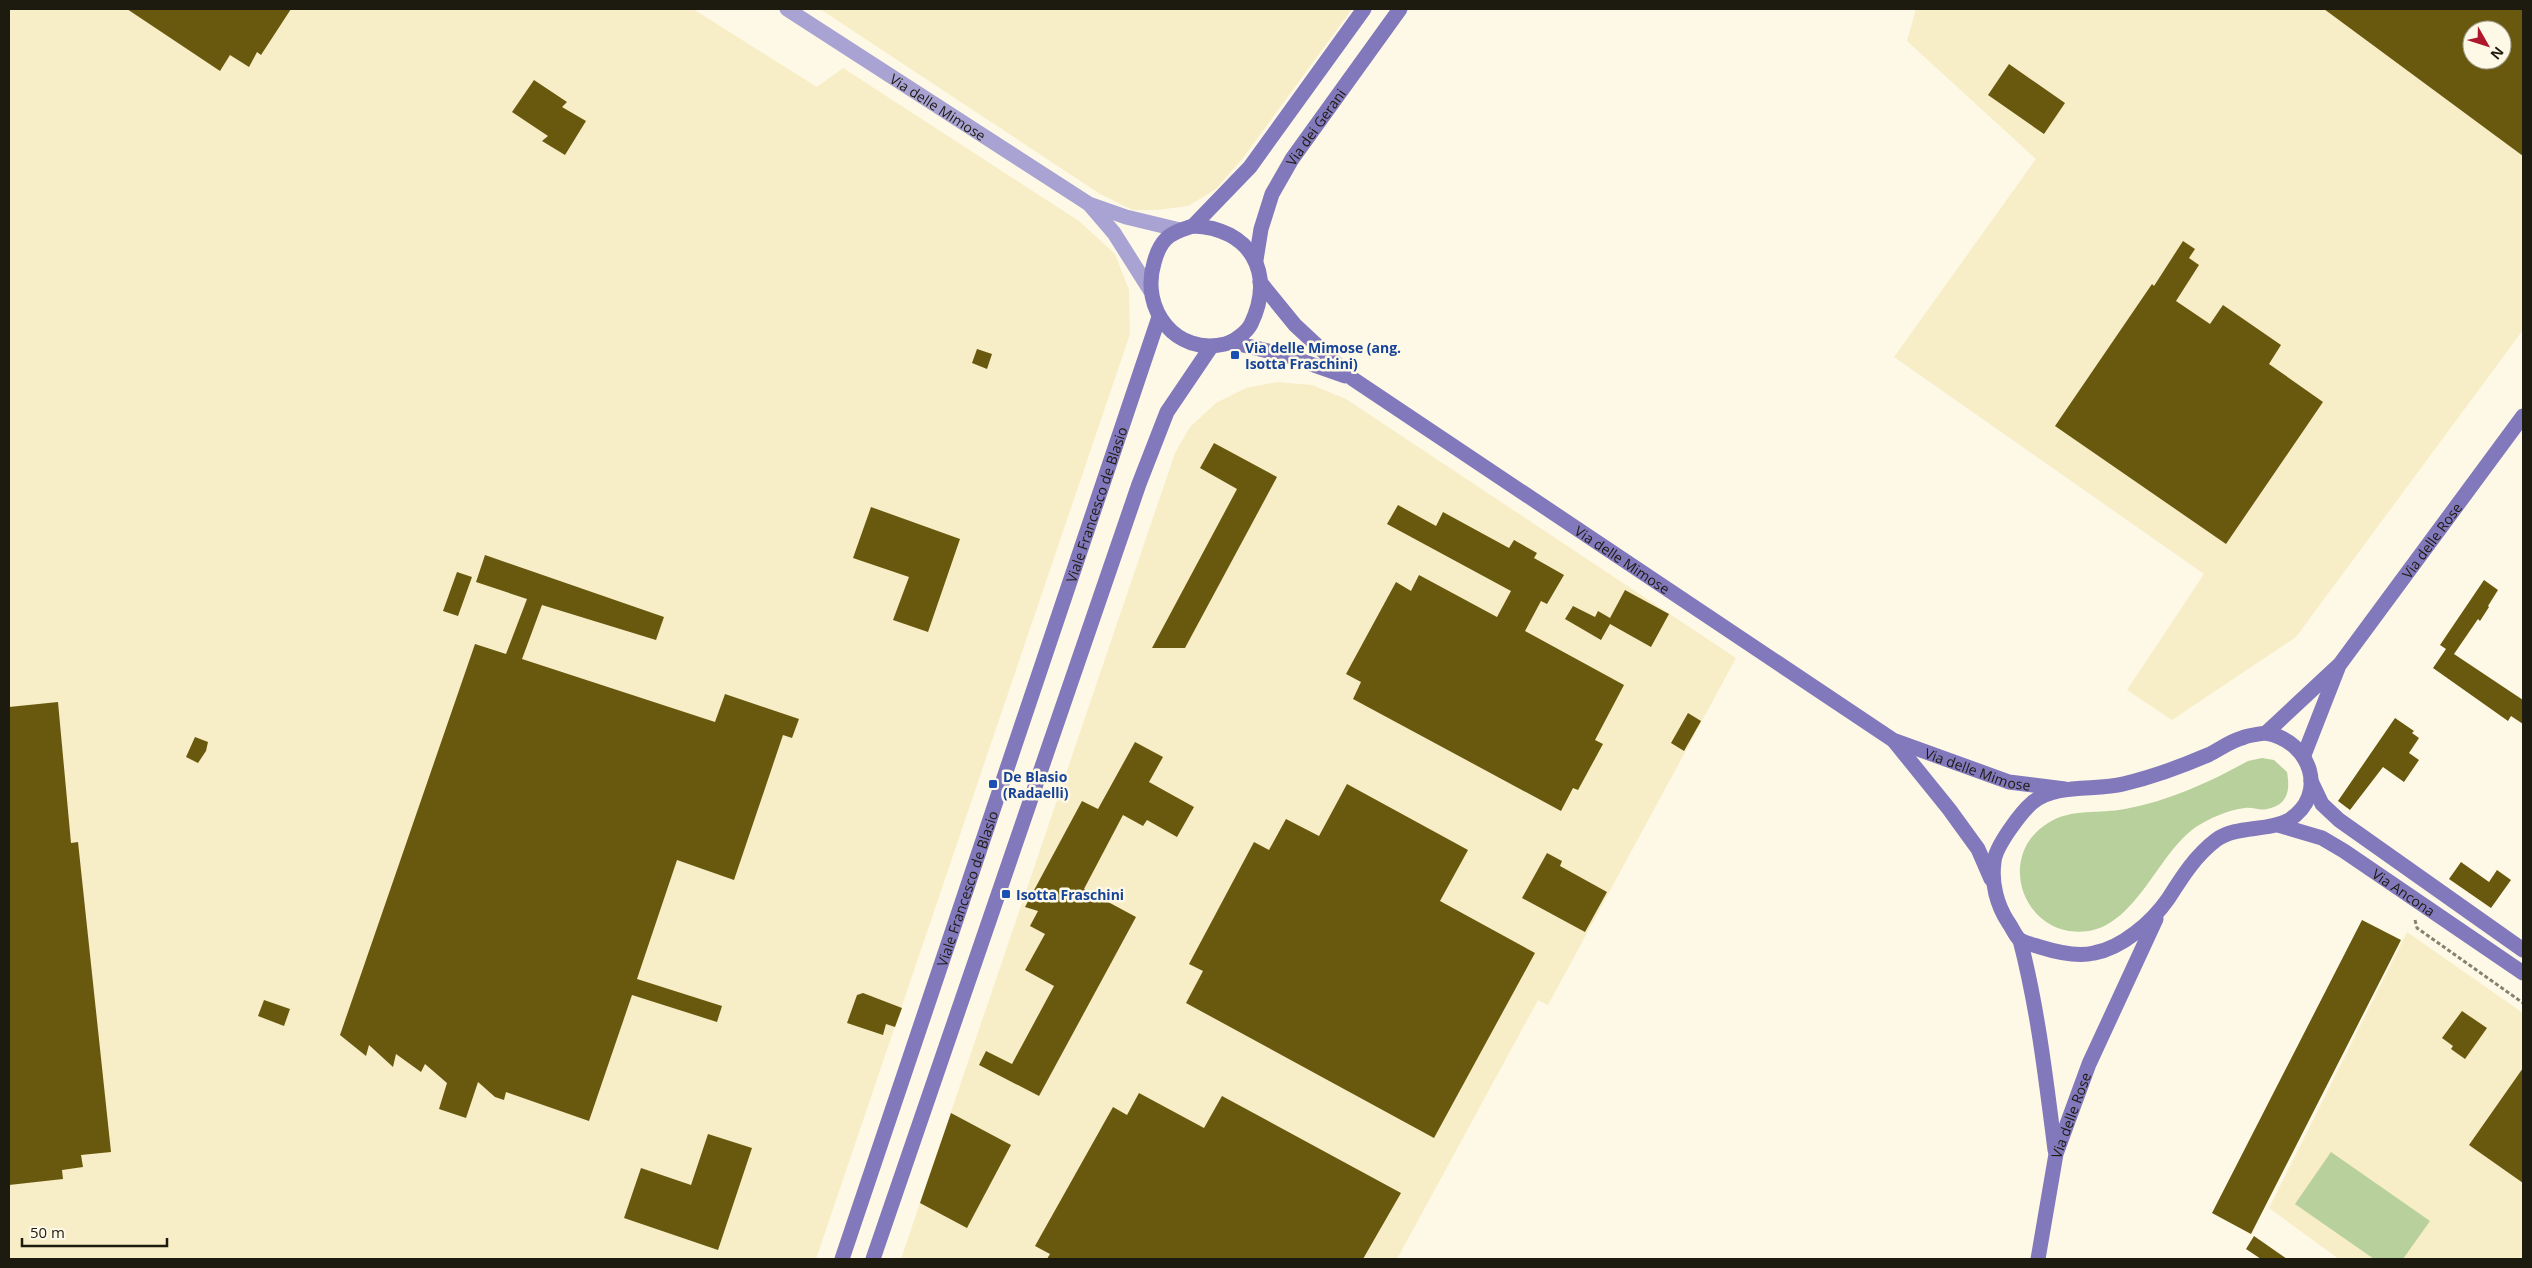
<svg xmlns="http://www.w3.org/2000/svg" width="2532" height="1268" viewBox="0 0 2532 1268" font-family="'Open Sans',sans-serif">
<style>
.built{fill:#f7edc6;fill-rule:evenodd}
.green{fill:#b8d19c}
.building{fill:#69590f;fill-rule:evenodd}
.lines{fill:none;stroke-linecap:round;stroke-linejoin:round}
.path{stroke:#858172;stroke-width:3;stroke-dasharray:4 2.5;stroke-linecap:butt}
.street{stroke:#a8a3d2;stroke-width:15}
.secondary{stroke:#8278bc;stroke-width:15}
.transit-dot{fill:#1a4fb4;stroke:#fef9e6;stroke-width:2}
.labels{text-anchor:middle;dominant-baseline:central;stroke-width:5;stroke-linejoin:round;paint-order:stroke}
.street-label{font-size:14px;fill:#1d1a0f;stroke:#fef9e6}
.transit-label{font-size:14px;font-weight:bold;fill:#164399;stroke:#fef9e6;text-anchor:start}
</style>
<rect width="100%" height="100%" fill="#fef9e6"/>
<path class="built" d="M9 9H693L817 87 843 68 1079 221 1115 254 1129 290 1130 334 816 1259H9Z
M820 9H1352L1243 158 1216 189 1188 206 1157 210H1133L1100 194Z
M1916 9H2523V330L2296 637 2172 720 2127 690 2204 574 1894 357 2036 159 1907 41ZM2472 30H2502V60H2472Z
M1277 382 1312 385 1346 399 1736 658 1548 1005 1538 1000 1397 1259H901L1175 453 1190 427 1216 403 1246 388Z
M2407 932 2523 1013V1259H2339L2269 1208Z"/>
<path class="green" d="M2262 758 2274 760 2287 772C2290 789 2289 805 2267 809 2260 811 2252 807 2245 808 2228 810 2210 818 2196 827 2159 852 2137 923 2089 931 2025 941 1993 857 2048 823 2071 808 2100 814 2125 809 2169 801 2210 782 2248 761Z
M2331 1152 2430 1221 2403 1259H2374L2295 1204Z"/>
<path class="building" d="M127 9H291L261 55 257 52 249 67 230 55 220 71Z
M2324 9H2523V156ZM2472 30H2502V60H2472Z
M2009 64 2065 103 2044 134 1988 95Z
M534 80 567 102 562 107 586 121 565 155 542 141 548 136 512 112Z
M2183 241 2195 249 2189 258 2199 265 2176 301 2210 324 2223 305 2281 345 2269 364 2323 402 2226 544 2055 426 2152 284 2154 286Z
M977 349 992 354 987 369 972 363Z
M1214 443 1277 477 1185 648H1152L1237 489 1200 468Z
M1398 505 1436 526 1443 512 1509 548 1514 540 1537 553 1534 558 1564 575 1547 604 1541 601 1525 631 1624 685 1595 740 1603 744 1578 790 1573 788 1561 811 1353 699 1361 682 1346 674 1396 582 1411 591 1419 575 1497 617 1511 591 1387 524Z
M871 507 960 539 928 632 893 620 909 577 853 558Z
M485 555 664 617 656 640 542 605 522 659 715 722 725 694 799 719 792 738 783 735 734 880 677 860 637 979 722 1006 717 1022 632 995 589 1121 506 1092 504 1100 495 1097 478 1082 466 1118 439 1109 447 1083 425 1064 421 1072 396 1054 393 1067 369 1045 366 1056 340 1035 475 644 506 654 527 599 476 582Z
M457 572 472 577 458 616 443 611Z
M2484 580 2498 590 2488 606 2489 607 2480 621 2478 619 2454 654 2523 700V724L2511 716 2508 721 2433 668 2446 649 2440 645Z
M1625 590 1669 614 1651 647 1610 624 1601 640 1565 619 1573 606 1595 617 1598 611 1610 618Z
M58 702 71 843 78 842 111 1152 81 1155 83 1167 62 1170 63 1179 9 1185V707Z
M1688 713 1701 721 1684 751 1671 743Z
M2395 718 2414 731 2412 733 2419 738 2409 753 2419 760 2404 782 2383 767 2350 810 2338 801Z
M195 737 208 742 206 751 198 763 186 757Z
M1135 742 1163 757 1149 782 1194 807 1177 837 1147 820 1143 826 1123 815 1084 889 1136 917 1039 1096 979 1065 986 1051 1012 1064 1054 986 1025 970 1045 934 1030 926 1038 911 1025 907 1082 801 1098 809Z
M1347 784 1468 850 1440 901 1535 953 1434 1138 1186 1003 1203 971 1189 964 1254 842 1269 850 1286 819 1319 836Z
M1547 853 1562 861 1560 866 1607 892 1585 932 1522 898Z
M2461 862 2489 882 2497 870 2511 880 2491 908 2449 879Z
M2362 920 2401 940 2251 1234 2212 1213Z
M863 993 902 1008 895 1027 886 1024 883 1035 847 1023 857 995Z
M264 1000 290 1009 284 1026 258 1016Z
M2462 1011 2487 1028 2465 1059 2451 1049 2453 1046 2442 1038Z
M2523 1068V1183L2469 1145Z
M1139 1093 1204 1128 1222 1096 1401 1193 1363 1259H1047L1050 1254 1035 1246 1113 1107 1127 1115Z
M951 1113 1011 1145 967 1228 920 1203Z
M708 1134 752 1148 718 1250 624 1218 641 1168 691 1185Z
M2254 1236 2287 1259H2261L2246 1249Z"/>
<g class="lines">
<path class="path" d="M2415 920 2417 928 2523 1003"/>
<g class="street">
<path id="s1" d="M787 9 1089 204 1126 217 1180 230"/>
<path d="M1090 205 1114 233 1150 290"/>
</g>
<g class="secondary">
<path d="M1193 226C1250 228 1276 273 1251 324 1247 332 1234 342 1225 344 1176 356 1140 309 1154 263 1156 255 1160 245 1166 239 1173 232 1184 229 1193 226Z"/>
<path d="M1193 226 1250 167 1364 9"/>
<path id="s2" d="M1256 260 1261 229 1272 194 1292 159 1400 9"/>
<path id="s3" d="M1260 282 1295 325 1353 379 1893 740 2009 782 2065 789"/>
<path d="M1231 342 1288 356 1345 376"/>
<path d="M2266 733C2311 741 2329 795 2289 820 2267 832 2236 825 2216 840 2195 856 2182 877 2168 899 2152 922 2122 948 2094 953 2077 957 2056 952 2040 947 2034 945 2025 943 2020 940 2015 936 2012 927 2008 922 1997 905 1991 883 1994 862 1995 847 2021 812 2033 802 2057 783 2096 791 2123 784 2153 777 2180 767 2208 755 2219 750 2230 741 2242 738 2249 735 2258 734 2266 733Z"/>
<path id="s4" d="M2266 733 2340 664 2523 416"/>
<path d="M1894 741 1949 809 1978 849 1991 879"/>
<path d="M2304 755 2338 668"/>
<path d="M2311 781 2322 804 2339 820 2523 950"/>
<path id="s5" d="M2278 825 2322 838 2344 851 2523 973"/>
<path d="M2020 940C2038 1009 2046 1080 2055 1150"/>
<path id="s6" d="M842 1259 1159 317"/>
<path d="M873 1259 1139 484 1167 412 1211 347"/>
<path id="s7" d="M2038 1259 2056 1154 2089 1064 2156 919"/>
</g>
</g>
<g class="transit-dot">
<rect x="1230" y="350" width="10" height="10" rx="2.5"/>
<rect x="988" y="779" width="10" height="10" rx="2.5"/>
<rect x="1001" y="889" width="10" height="10" rx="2.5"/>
</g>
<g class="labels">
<g class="street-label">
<text stroke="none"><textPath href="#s1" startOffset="180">Via delle Mimose</textPath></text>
<text stroke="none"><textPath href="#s2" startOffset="148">Via dei Gerani</textPath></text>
<text stroke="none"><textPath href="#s6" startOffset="796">Viale Francesco de Blasio</textPath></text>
<text stroke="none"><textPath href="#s4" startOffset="255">Via delle Rose</textPath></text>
<text stroke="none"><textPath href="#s3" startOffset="459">Via delle Mimose</textPath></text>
<text stroke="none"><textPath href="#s3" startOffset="874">Via delle Mimose</textPath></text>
<text stroke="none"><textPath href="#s6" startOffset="391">Viale Francesco de Blasio</textPath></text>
<text stroke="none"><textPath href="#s5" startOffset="144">Via Ancona</textPath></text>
<text stroke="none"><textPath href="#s7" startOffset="148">Via delle Rose</textPath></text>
</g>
<g class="transit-label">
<text x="1245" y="347">Via delle Mimose (ang.<tspan x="1245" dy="16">Isotta Fraschini)</tspan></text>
<text x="1003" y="776">De Blasio<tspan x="1003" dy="16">(Radaelli)</tspan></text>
<text x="1016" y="894">Isotta Fraschini</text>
</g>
</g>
<rect width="2532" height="1268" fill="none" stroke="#1d1a0f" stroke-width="20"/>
<g transform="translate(2487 45) rotate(129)"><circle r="24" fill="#fef9e6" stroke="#a4a090"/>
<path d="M0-4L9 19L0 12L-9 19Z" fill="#ad182c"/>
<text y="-8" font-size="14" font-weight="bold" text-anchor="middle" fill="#1d1a0f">N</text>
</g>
<path d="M22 1238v8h145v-8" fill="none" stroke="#1d1a0f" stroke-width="2.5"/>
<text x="30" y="1238" font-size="15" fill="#1d1a0f" stroke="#fef9e6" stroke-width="4" paint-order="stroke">50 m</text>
</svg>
